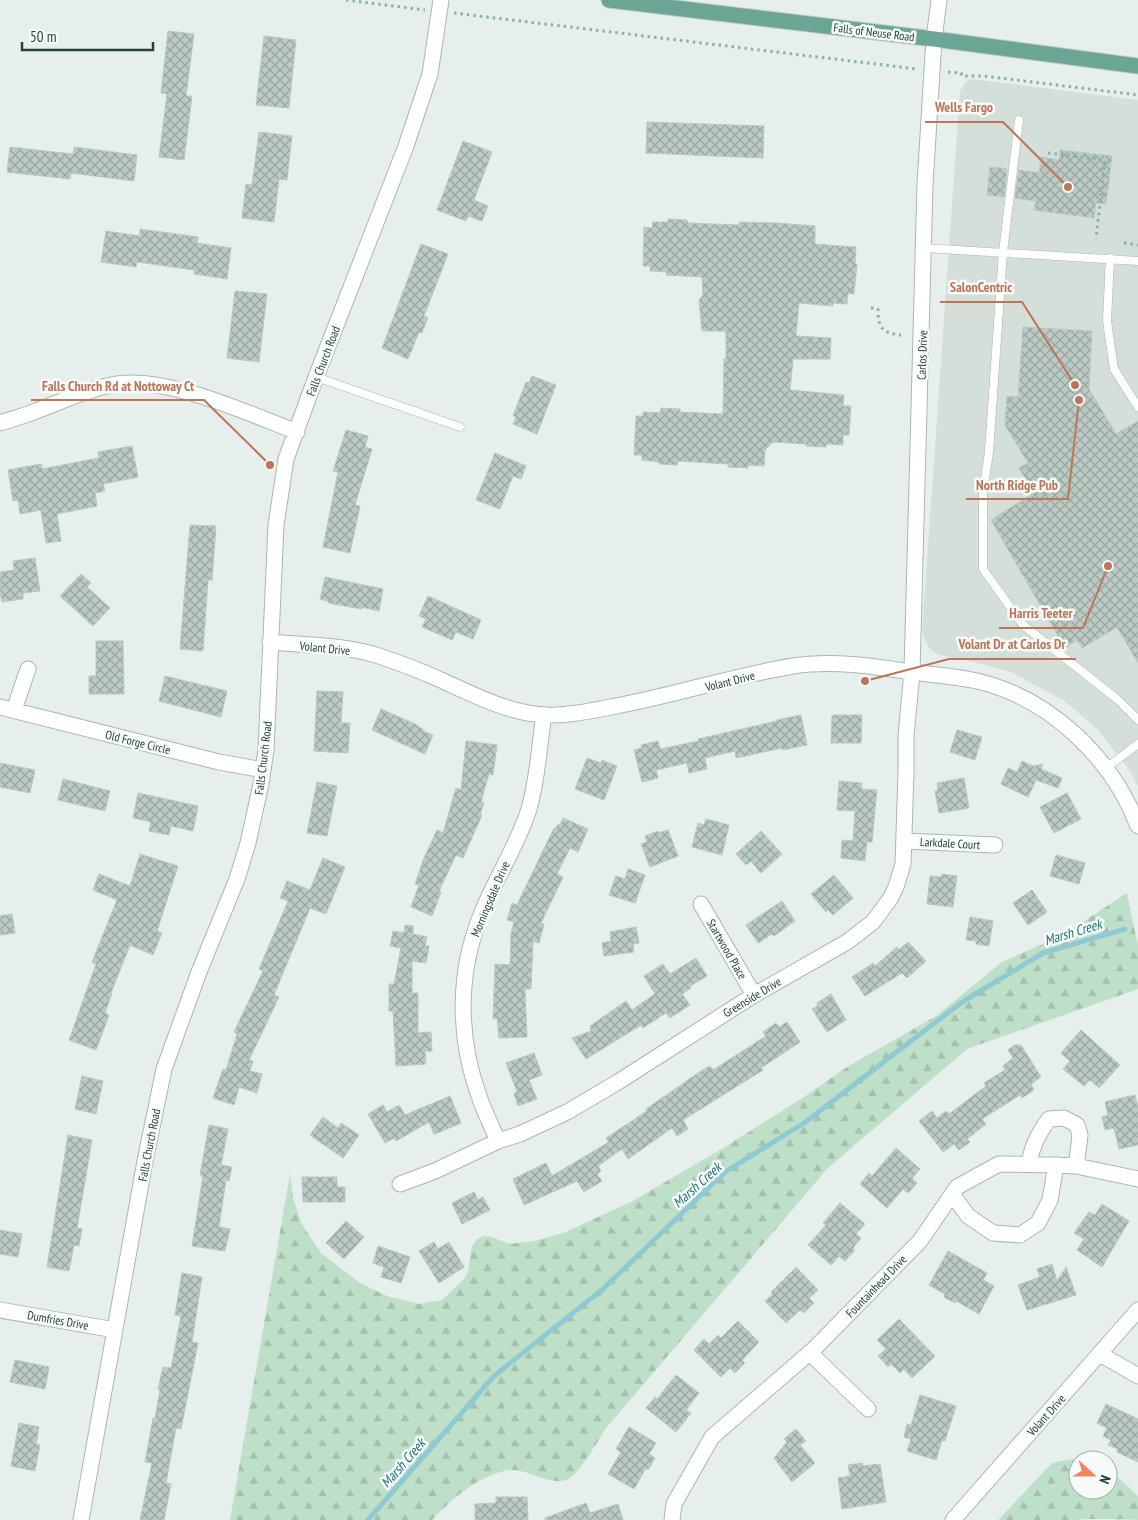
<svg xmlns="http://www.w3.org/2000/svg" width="1138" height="1520" viewBox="0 0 1138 1520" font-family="'PT Sans Narrow',sans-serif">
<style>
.built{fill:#d4dfda}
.forest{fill:url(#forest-firs)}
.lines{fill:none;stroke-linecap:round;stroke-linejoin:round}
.stream{stroke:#8ec9d4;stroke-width:5}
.building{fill:url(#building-cross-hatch);stroke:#b8c9c2}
.service-casing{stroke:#a8b8b2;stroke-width:9}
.minor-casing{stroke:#a8b8b2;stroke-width:17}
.tertiary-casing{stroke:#a8b8b2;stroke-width:17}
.primary-casing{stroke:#c2cac8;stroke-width:17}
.path{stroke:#86b3a5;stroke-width:3;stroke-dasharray:2.5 4;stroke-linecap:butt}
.service{stroke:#fff;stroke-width:8}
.minor{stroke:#fff;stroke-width:15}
.tertiary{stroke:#fff;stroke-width:15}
.primary{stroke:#6aa596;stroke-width:15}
.labels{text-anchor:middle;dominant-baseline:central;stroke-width:5;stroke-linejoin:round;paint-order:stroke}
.street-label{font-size:12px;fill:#24423a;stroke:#f7fbf9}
.water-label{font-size:14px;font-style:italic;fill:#1c6f80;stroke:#f7fbf9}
.leader{fill:none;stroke:#c07456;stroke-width:2}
.callout-dot{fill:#c07456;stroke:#f7fbf9;stroke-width:2}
.callout-label{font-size:14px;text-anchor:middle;font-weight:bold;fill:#c07456;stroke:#f7fbf9;stroke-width:5;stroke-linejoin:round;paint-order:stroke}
</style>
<defs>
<pattern id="forest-firs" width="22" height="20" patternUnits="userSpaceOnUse" patternTransform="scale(1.25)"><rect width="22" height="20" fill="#bfe0c8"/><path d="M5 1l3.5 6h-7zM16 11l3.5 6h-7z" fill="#a4c1ad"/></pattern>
<pattern id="building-cross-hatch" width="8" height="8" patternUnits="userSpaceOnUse" patternTransform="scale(1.25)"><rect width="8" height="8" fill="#bbcac4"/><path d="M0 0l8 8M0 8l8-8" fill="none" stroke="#98a6a0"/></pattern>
</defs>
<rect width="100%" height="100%" fill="#e6efeb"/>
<path class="built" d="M972 79 1138 100V787L1131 772 1098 730 1063 700 1011 672 974 662 939 655 932 651 926 643 922 631 960 91 967 81Z"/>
<path class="forest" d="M1127 893 1138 946V989L967 1049 828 1168 607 1427C598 1440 582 1469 571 1477 553 1490 529 1468 508 1470 505 1470 501 1472 497 1473 471 1482 451 1500 432 1520H230L290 1174 293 1198 301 1223 321 1253 360 1283 387 1296 419 1304 442 1300 464 1279 468 1272 472 1246 477 1239 484 1236 492 1237 509 1244 534 1241 563 1233 631 1202 725 1147 804 1097 847 1067 936 1016 1002 962 1063 935Z
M1072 1459 1079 1460 1078 1490H1108V1472L1114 1474 1138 1496V1520C1128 1520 1082 1518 1077 1520H998L1052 1463Z"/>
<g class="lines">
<path class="stream" d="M368 1520 494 1376 603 1289 725 1172 804 1123 962 1002 1043 953 1125 929"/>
</g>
<path class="building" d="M168 31 194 34 186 96H192L184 160 159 157 167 94 161 93Z
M264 36 296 40 289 108 256 105Z
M647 122 764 126 763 158 646 153Z
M259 132 292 136 287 180 279 179 274 222 242 218 246 184 252 185Z
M463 141 492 152 474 200 488 206 482 221 468 216 466 221 437 210Z
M10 147 73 154 74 147 137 155 134 181 71 173 70 179 7 172Z
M1060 150 1112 156 1106 204 1096 203 1094 218 1034 210 1036 201 1015 198 1019 170 1039 173 1041 157 1059 160Z
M990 167 1007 169 1004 197 987 195Z
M668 219 687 220 688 223 739 225V222L777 223 815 226V244L856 247 855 264H857L854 294 848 293 847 304 833 303V306L799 303 796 336 831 338 830 359H793L790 390 844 395 843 406H851L849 435H843V445L826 444V447L806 446V444L773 442 765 450 764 466 748 465V468L728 467V464L678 461 677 465 659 464V462L642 460V455H634L636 416H643V412L660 413 661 408 680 409V412L723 414 724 359H726V331H702L699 300 703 295 702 277 666 275 667 272 650 271V266H643L644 227 652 228 653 222H668Z
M140 229 198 237 197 243 231 248 227 279 194 274V270L137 262 136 267 101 262 106 231 140 236Z
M421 244 448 254 424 316 428 318 422 333 419 332 408 359 382 348Z
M235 291 267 294 259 362 227 358Z
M1023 327 1092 331 1089 389 1116 434 1138 421V663L1117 627 1082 648 1077 640 1065 648 991 520 1034 493 1019 468 1028 463 1005 425 1007 396 1018 397Z
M532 376 556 385 537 434 513 424 516 417 513 416 526 382 529 383Z
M346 430 368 436 365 447 372 449 355 505 360 506 350 553 323 547 338 472 333 471Z
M132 446 138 477 103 484 105 491 95 493 97 506 57 514 61 541 46 543 41 510 20 514 18 500 13 501 8 470 41 464 42 469 99 458 98 452Z
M495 453 526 466 521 479 513 476 500 509 476 500Z
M190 525 216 526 212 580H208L203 651 180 649Z
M35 558 40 591 23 593V599L2 602 1 596H0V572L14 570 13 561Z
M81 574 91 583 87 587 110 608 93 626 60 596Z
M325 577 383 589 379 611 362 607V609L328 603V601L320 599Z
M428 596 481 620 473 639 456 632 452 640 422 627 426 619 419 616Z
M96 641H123L124 694H89V676H96Z
M165 676 227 691 221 717 159 701Z
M317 691 343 692 341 723H350L348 753 314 751Z
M381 709 417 725V726L423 729V731L433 735 425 754 372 730Z
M801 715 807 745 782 750V748L736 758 735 751 705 758 707 769 689 773 687 763 656 770 658 778 642 782 634 750 642 748 641 745 658 741 660 749 699 741 698 739 777 721V720Z
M834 715H862L861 743H831L832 716Z
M957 730 982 737 975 760 950 752Z
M466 741 497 745 493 775 489 774 481 802 484 803 480 814 482 815 463 858 456 855 439 891 441 892 432 916 411 907 419 885 415 884 424 858 437 830 443 833 456 788 461 790Z
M587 758 601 763 602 760 617 766 604 800 575 789Z
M1022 761 1033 766 1043 764 1041 769 1062 778 1058 788 1036 780 1028 797 1001 784 1008 768 1017 772Z
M0 763 35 770 30 793 0 787Z
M964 778 969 808 939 813 935 791 938 790 937 783Z
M63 779 110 791 105 811 58 800Z
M839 781 862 783 861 789 877 790 872 842H867L865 861 841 858 842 840 853 841 855 811 837 810Z
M317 782 337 786 327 836 307 833Z
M138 793 198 806 193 831 171 826 169 835 149 831 151 822 133 818Z
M1067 793 1081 819 1054 833 1040 807Z
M563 818 588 829 578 852 570 848 557 874 563 877 541 923 544 924 539 943 533 941 531 989H525L527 1037 499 1038 497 1018 493 1019 495 964 510 965 511 933 514 922 507 920 512 903 517 905 554 828 555 829 558 824 560 825Z
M706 819 729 825 722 855 692 847 698 823 704 825Z
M668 830 678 856 650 867 641 844 647 842 645 836 658 831 659 833Z
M761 831 782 854 761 873 751 861 746 865 736 854Z
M140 854 178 866 157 931 162 933 153 955 130 945 111 993H112L105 1013 109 1015 96 1050 69 1040 96 964 92 962 117 900 93 890 99 874 130 886Z
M1056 855 1085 863 1079 884 1050 876Z
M323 858 345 867 326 914 310 908 274 995 279 997 249 1060 253 1061 250 1071 262 1074 257 1093 239 1087 234 1105 213 1098 223 1069 226 1070 237 1034 234 1032 263 971 259 969 288 901 280 898 287 881 310 890Z
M628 869 645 875 635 903 609 895 616 876 625 879Z
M942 874 957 876 953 907 927 904 930 876 941 877Z
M834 875 853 898 833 915 828 910 826 912 811 894Z
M1032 890 1047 912 1028 925 1013 903Z
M782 901 795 921 774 936 772 934 758 943 746 925Z
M12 914 15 933 0 935V916Z
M970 917 993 921 989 946 976 944V941L966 940Z
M405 925 413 926V934L427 937 425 946H429L426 963 412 961V993H418V1033L431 1032 432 1051H425L426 1064 396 1066 393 1011H389V984H394L401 948 390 946 393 931 404 933Z
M636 927 639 943 633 944 634 952 604 956 602 943 611 941 610 932Z
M908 942 926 961 907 978 902 973 865 996 852 977 873 963 875 966 897 947 899 950Z
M696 958 707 976 690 986 691 988 682 994 690 1005 670 1018 666 1013 643 1028 641 1025 586 1059 572 1038 591 1031 590 1026 626 1001 632 1010 655 994 644 976 663 964 670 974Z
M831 994 846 1020 827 1032 812 1009 818 1006 817 1003Z
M787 1022 800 1042 761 1068 763 1070 683 1120 688 1129 677 1136 672 1128 628 1159 622 1149 598 1166 601 1171 597 1174 602 1181 584 1192 577 1181 524 1205 513 1179 546 1163 552 1176 609 1142 606 1138 647 1111 646 1109 701 1071 710 1066 713 1070 766 1036 763 1032 776 1023 779 1027Z
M1081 1030 1120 1065 1099 1088 1090 1080 1084 1086 1063 1069 1070 1061 1061 1053Z
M1015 1045H1021L1041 1077 1031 1084 1034 1090 1022 1098 1020 1095 982 1119 986 1124 967 1139 970 1142 959 1150 954 1144 943 1152 919 1121 932 1111 937 1118 946 1111 949 1114 986 1086 984 1083 1005 1070 1003 1066 1013 1058 1008 1050Z
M534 1053 542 1075 529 1080 537 1099 518 1106 514 1094 517 1092 506 1063Z
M82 1076 103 1081 96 1114 75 1109Z
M1135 1095 1138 1108V1145L1119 1149 1114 1128 1105 1130 1102 1117 1108 1115 1105 1102Z
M450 1096 461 1123 435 1134H434L429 1122 396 1141 394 1138 385 1143 368 1114 383 1105 387 1112 399 1105 405 1115Z
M323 1117 338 1128 341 1123 359 1135 343 1158 310 1135Z
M209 1125 228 1129 221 1165 232 1167 229 1181 226 1180 219 1227 230 1229 225 1251 192 1246 203 1176 200 1175Z
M68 1135 92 1140 77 1228 82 1229 79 1246 74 1245 69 1271 47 1267Z
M896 1148 920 1169 912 1178 917 1183 908 1193 903 1189 887 1208 860 1184 869 1173 872 1176Z
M302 1177H337V1187H345V1202H303Z
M474 1192 478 1200 483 1197 490 1210 462 1224 452 1203Z
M840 1203 865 1224 856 1234 861 1238 853 1248 855 1250 845 1261 839 1256 831 1265 808 1245 826 1225 823 1223Z
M1102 1204 1129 1221 1102 1267 1077 1250 1084 1239 1074 1233 1089 1212 1095 1215Z
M346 1221 364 1237 344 1259 326 1243Z
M0 1230 22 1234 18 1257 0 1254Z
M434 1242 438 1249 449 1242 464 1267 439 1283 419 1251Z
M378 1246 410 1257 401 1283 381 1277 384 1267 373 1263Z
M948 1251 987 1273 983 1280 994 1286 979 1314 956 1301 955 1303 944 1297 945 1294 929 1285Z
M1052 1264 1057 1281 1066 1267 1076 1295 1027 1310 1018 1285 1040 1277 1037 1269Z
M796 1267 818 1290 809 1298 814 1303 804 1313 800 1310 786 1323 765 1301 773 1294 771 1292Z
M182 1273 202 1277 192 1342 198 1343 181 1429 176 1428 166 1483 171 1484 164 1520H140L152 1463 145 1462 153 1418H155L160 1390 158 1389 163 1367 171 1368 181 1316 175 1315Z
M899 1319 935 1356 912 1378 904 1369 900 1373 891 1364 888 1367 878 1356 886 1349 877 1340Z
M738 1321 759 1342 742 1360 745 1363 735 1373 730 1368 721 1377 694 1350 704 1339 709 1344 718 1335 721 1338Z
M15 1360 49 1367 45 1389 10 1382Z
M676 1375 699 1393 686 1410 691 1413 676 1432 646 1408 655 1397 657 1399Z
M920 1395 956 1406 945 1441 942 1440 936 1460 907 1451 911 1439 904 1437 907 1424 911 1425Z
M1106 1404 1138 1419V1462L1117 1452 1118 1449 1108 1445 1111 1440 1103 1436 1107 1428 1097 1423Z
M19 1423 39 1427 36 1444 40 1445 35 1471 11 1466Z
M629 1427 656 1443 649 1454 655 1458 648 1470 646 1468 634 1489 608 1474 621 1452 616 1449Z
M796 1429 806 1441 800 1445 815 1463 792 1482 774 1458 787 1442 784 1439Z
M862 1463 863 1466 880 1464 886 1502 842 1509 838 1478 850 1476 848 1465Z
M496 1497H527L528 1520H475V1504L496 1503Z
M586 1503 590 1513 618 1504 623 1520H545V1518Z"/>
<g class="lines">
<defs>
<path id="service" d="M1019 120 1003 252 989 452 983 492V569L1023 625 1117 699 1138 720
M924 248 1138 261
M1110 258 1107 321 1114 369 1138 407
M316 377 460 427
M1106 768 1138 744"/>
<path id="minor" d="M934 39 939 0
M0 423C12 419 24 416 36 411 61 402 85 390 111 385 164 374 247 413 297 432
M270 642C306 645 344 645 379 656 400 663 421 671 441 680 474 695 508 713 545 715 567 716 589 711 611 707 672 696 732 676 793 666 832 660 873 666 911 672 934 675 955 676 977 681 1050 698 1112 758 1138 826
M0 707 219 762 263 770
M14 710 28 669
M904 841 995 845
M701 904 754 995
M498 1141C492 1127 485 1113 480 1099 457 1037 457 971 483 910 497 876 518 844 529 809 538 778 539 746 544 715
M1029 1164C1032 1146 1038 1134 1049 1119L1064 1118 1077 1125 1080 1135 1079 1144 1076 1166
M400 1184 435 1171 498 1141 520 1134 567 1112 618 1082 754 995 847 942 873 922 890 899 896 887 903 864 906 773V736L912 672
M952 1194 968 1216 993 1233 1020 1235 1038 1223 1050 1200 1056 1165
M0 1310 115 1330
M810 1353 868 1409
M1100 1354 1138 1376
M81 1520 145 1161 164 1069 199 972 237 879 248 843 261 784 266 750 276 525 286 459 316 377 406 146 430 74 441 0
M672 1520 674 1504 712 1437 814 1349 920 1241 957 1187 999 1164 1056 1165 1076 1166 1138 1179
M953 1520 1138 1310"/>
<path id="tertiary" d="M912 672 925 184 934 39"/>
<path id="primary" d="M609 0 934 39 1138 66"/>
</defs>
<use href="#service" class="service-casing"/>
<use href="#minor" class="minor-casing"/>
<use href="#tertiary" class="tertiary-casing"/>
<use href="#primary" class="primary-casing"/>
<path class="path" d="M346 0 425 10
M454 13 917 69
M948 72 961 73 962 76H984L1138 95
M1048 153 1105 160 1096 239
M1124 243 1138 245
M871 308 878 309C878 328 882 333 901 335"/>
<use href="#service" class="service"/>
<use href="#minor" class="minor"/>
<use href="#tertiary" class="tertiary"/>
<use href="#primary" class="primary"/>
</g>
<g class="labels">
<g class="street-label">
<text transform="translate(874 32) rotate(7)">Falls of Neuse Road</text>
<text transform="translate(922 355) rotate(-88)">Carlos Drive</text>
<text transform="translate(323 361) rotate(-69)">Falls Church Road</text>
<text transform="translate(325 648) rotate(6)">Volant Drive</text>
<text transform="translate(730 681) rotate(-14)">Volant Drive</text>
<text transform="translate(138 742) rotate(14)">Old Forge Circle</text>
<text transform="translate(263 758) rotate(-83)">Falls Church Road</text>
<text transform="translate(950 843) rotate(3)">Larkdale Court</text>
<text transform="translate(490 899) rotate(-67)">Morningsdale Drive</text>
<text transform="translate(727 949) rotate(60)">Startwood Place</text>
<text transform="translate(752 997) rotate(-31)">Greenside Drive</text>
<text transform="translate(149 1145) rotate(-79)">Falls Church Road</text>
<text transform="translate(876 1286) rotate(-46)">Fountainhead Drive</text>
<text transform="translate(58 1320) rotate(10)">Dumfries Drive</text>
<text transform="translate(1046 1415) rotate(-48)">Volant Drive</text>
</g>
<g class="water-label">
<text transform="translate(1073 932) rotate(-17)">Marsh Creek</text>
<text transform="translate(697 1185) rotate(-42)">Marsh Creek</text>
<text transform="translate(403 1463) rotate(-49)">Marsh Creek</text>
</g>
</g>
<path class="leader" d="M1068 187L1003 122H925M1075 385L1022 302H940M270 465L204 400H31M1079 400L1068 499H966M1108 566L1083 628H999M865 681L949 659H1076"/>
<g class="callout-dot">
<circle cx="1068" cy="187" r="5"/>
<circle cx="1075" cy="385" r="5"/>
<circle cx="270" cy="465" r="5"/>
<circle cx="1079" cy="400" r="5"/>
<circle cx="1108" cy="566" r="5"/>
<circle cx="865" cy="681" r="5"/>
</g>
<g class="callout-label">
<text x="964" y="112">Wells Fargo</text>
<text x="981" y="292">SalonCentric</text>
<text x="118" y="391">Falls Church Rd at Nottoway Ct</text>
<text x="1017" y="490">North Ridge Pub</text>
<text x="1041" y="618">Harris Teeter</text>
<text x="1012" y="649">Volant Dr at Carlos Dr</text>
</g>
<g transform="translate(1093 1475) rotate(111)"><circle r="24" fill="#f7fbf9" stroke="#a3b1ad"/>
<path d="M0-4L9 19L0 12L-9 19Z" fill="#f4845f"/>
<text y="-8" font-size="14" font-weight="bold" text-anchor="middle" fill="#24423a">N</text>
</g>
<path d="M22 42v8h131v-8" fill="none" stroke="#24423a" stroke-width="2.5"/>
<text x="30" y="42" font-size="15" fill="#24423a" stroke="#f7fbf9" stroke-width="4" paint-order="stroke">50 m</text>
</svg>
